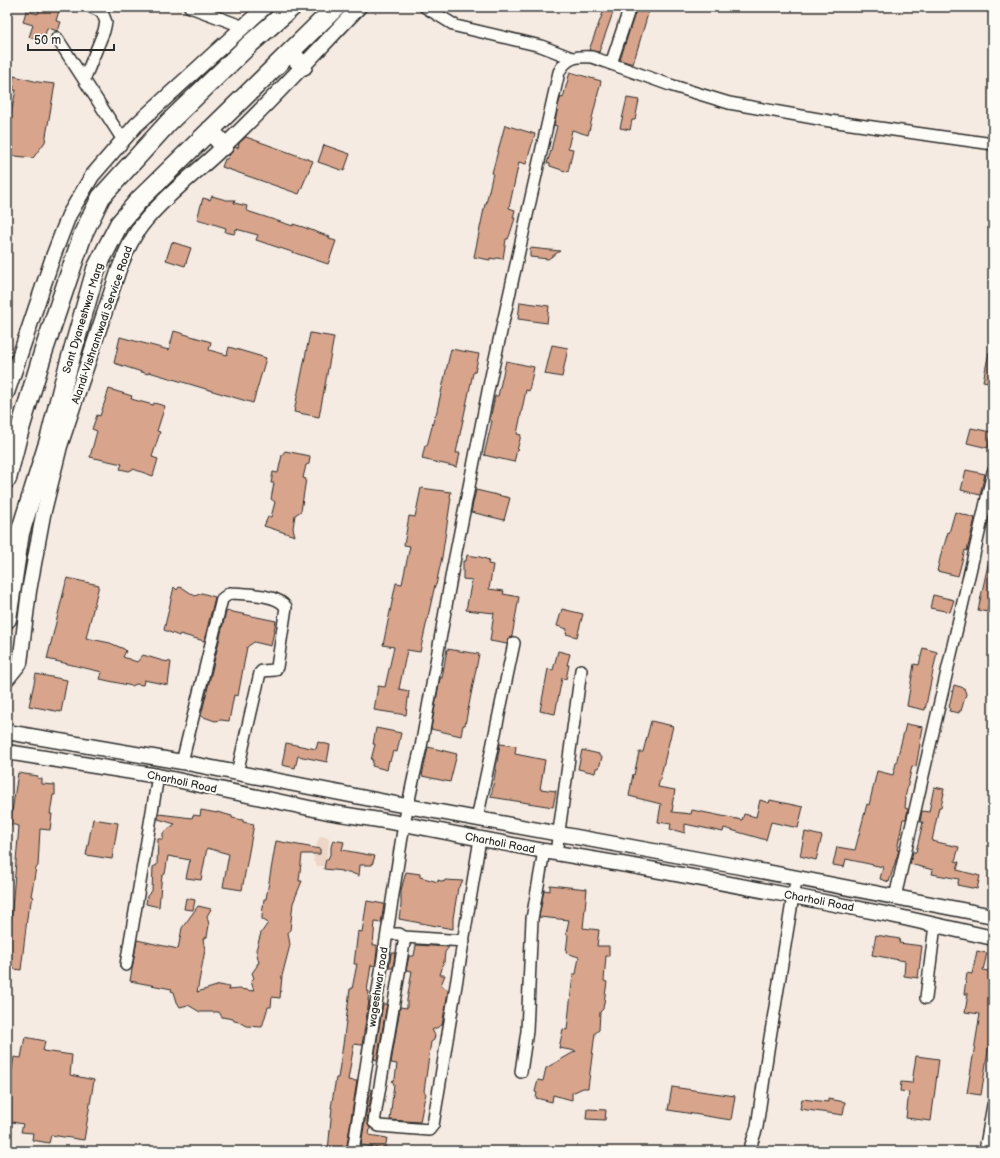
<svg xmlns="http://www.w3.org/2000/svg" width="1000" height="1158" viewBox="0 0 1000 1158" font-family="'Balsamiq Sans',sans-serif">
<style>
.built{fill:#edd6c8}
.building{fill:#d8a58c;stroke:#2b2b2b}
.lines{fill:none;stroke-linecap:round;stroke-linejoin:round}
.minor-casing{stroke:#2b2b2b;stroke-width:14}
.tertiary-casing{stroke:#2b2b2b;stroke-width:17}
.primary-casing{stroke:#2b2b2b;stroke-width:21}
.minor{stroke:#fdfcf7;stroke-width:11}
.tertiary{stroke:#fdfcf7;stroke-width:14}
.primary{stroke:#fdfcf7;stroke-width:18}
.labels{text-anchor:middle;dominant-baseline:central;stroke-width:4;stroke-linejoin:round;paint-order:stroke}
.street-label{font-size:11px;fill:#2b2b2b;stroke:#fdfcf7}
</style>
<rect width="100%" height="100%" fill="#f6ebe2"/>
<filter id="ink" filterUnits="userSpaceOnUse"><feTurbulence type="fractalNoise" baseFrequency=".025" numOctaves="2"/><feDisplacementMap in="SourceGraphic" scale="8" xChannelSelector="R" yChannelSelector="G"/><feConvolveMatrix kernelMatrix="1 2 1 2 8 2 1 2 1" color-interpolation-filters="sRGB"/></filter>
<g filter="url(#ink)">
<path class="built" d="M320 836 329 838V844L325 866H315V862H313L315 849Z"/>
<path class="building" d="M40 7H60L56 21 61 22 58 31 47 28 43 42 29 37 33 25 23 22 26 11 38 14Z
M605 7H615L599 52 589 50Z
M637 7H650L633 64 620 60Z
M570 72 601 81 588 135 572 130 568 148 573 149 568 172 550 166V164L547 163 550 154 557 126 554 125 559 102 561 97 563 98Z
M14 76 38 82 55 84 45 142 33 158 7 155V132L16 90H13L14 86 12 85Z
M627 98 639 100 635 120H632L630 130 620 128Z
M505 125 535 134 526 164 519 162 509 208 515 210 513 218H515L510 234 508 239H506L503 259 497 258 495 259 490 258V260L474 257 485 204H486L493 173H492Z
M246 137 313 161 299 194 222 167 225 159H227L234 148 235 147 238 148 239 143Z
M324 145 350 154 344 171 318 162Z
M212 196 226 200H235L234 203 247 206 246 210 250 212 293 226V224L303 227 330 237 329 239 336 241 328 264 256 240 258 235 236 229 234 234 225 232 226 228 197 219 203 198 210 200Z
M172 242 191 248 185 266 166 260Z
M530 248 560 251 548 259 530 257Z
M520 302 549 306 547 323 518 319Z
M174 331 211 342 209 350 227 355 229 347 266 358 253 403 149 372 148 374 114 363 120 337 169 350Z
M310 333 334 337 319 417 294 412Z
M552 345 568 348 562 377 545 374Z
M451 349 479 354 475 372 473 373 456 453H460L457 467 422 459 425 445 427 446 435 415H436Z
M989 352 993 353V383L983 381Z
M506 361 534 367 529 391 526 390 517 434 521 435 514 462 484 455 492 421 490 420 495 396H498Z
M109 389 132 396 131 399 153 405 154 403 165 406 157 431 160 432 152 457 158 459 153 476 133 469 129 471 120 469 122 464 90 457 97 431 92 429 97 415 100 416Z
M971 428 991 432 988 448 967 443Z
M285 451 310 456 309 464 306 465 303 478 306 479 301 511 295 515 293 528 295 536 264 526 268 517H271L275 502 271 499 274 483H271L273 472 278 473 282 455Z
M966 470 985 474 980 495 961 490Z
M421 488 451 492 450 497 451 498 442 557 436 585H435L420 652 407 650 399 689 409 691 406 715 374 710 378 686 385 687 394 647 383 645 396 583 402 584 410 546 404 545 409 516 415 517Z
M476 490 510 498 504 520 471 512Z
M955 512 975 518 967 551 965 550 958 576 937 571 943 546H944L948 532 949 533Z
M467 555 480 557 489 560 488 564 493 565 489 589 504 591 503 594 519 597 512 636 509 639 507 644 490 641 494 613 466 610 472 580 463 579V561H466Z
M989 560 993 561V586L987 612 978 610Z
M67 578 99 585 86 638 110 643 124 649 126 651 123 657 137 662 143 655 163 661 171 662 168 685 144 680 143 685 136 684 132 686 100 679 102 672 47 659Z
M174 587 177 590 179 587 183 588 195 596 202 593 215 597 204 641 180 634 179 636 164 630Z
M933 595 954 600 950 612 930 608Z
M562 609 583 614 577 637 566 634 567 629 557 626Z
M228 611 276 621 271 646 254 642 247 647 238 696 234 695 229 721 221 720 215 721 201 716 226 612Z
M923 648 937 652 925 710 907 706 914 664 919 665Z
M447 649 479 654 465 725H463L461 736 431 729 440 678H442Z
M558 651 570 654 567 665H569L566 679 562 678 555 714 540 711 548 669 553 670Z
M36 674 67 680 61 712 29 706Z
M954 685 964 688 966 694 961 711H959V713L949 711 950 708 949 707Z
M651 721 673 726 658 787 675 790 672 805H673L672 812 691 814 692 810 742 820 744 814 756 817 760 800 769 803 770 800 803 807 798 828 771 822 766 840 724 828 723 832 685 824V833L670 829 671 824 658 822 661 804 629 796 633 774 634 775 639 752H643Z
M906 724 923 727 916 767 912 766 905 798H906L905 808 908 809 906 819H903L897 850H899L889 882 880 879 883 867 846 859 844 867 833 865 837 847 855 850 867 804 869 805 877 771 893 775Z
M376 728 401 733 397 752 393 751 390 761 389 760 387 770 372 766 373 760H371L375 744H373Z
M318 742 330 745 327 762 298 756 295 768 282 765 286 743 316 749Z
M500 744 516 746 515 754 545 760 540 789 556 791 553 807 491 797Z
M428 747 457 754 450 782 422 776Z
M582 750 599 754V756L602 757 599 768H596L595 773 578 769Z
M18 773 38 776 37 778 42 779V784L55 785V795H53L50 814H52L50 830 40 829 38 866 36 868 31 896 34 897 31 901 30 908 28 910 21 970 7 968 19 826 10 824Z
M934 787 944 789 943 793H944L941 807H939L932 841 959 847 955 861 959 862 957 870 980 876 977 889 957 885 959 879 932 874 933 870 910 864 913 852H916L923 822H920L922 811 929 812Z
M201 810 217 813V812L232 816V818L243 820V822L254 824 242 890 223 887 229 854 207 848 201 880 186 878 190 860 168 856 165 874 162 876 161 884 159 907 146 904 147 896 152 891 153 867 157 865 158 839H163V833L175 824 158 819 159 814 192 818 193 815 200 816Z
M93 819 118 823 112 859 86 855Z
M805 832 822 836 816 860 800 856Z
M333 840 344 842 342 850 375 856 372 865H360L359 876 349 872H342V871L324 869 326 859H328L331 852V847Z
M276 841 320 849V854H302L299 881H302L293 903 290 930 288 933 290 945 282 976 280 998 272 997 271 1007H268L262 1027 246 1026 239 1022 234 1021 233 1019 222 1017 219 1012H200L188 1005 180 1007 177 1002 174 992 171 991 172 989 130 981 137 940 178 949 182 928 198 906 211 909 207 916 209 925 207 937 203 939 205 950 197 992 220 985 229 987 228 990 239 989 254 991 251 981 254 978 252 973 257 966V964L259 963 256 950 261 933 268 923 262 919V916L264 899H266Z
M406 872 420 874V877L438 882V880L444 882 445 880 463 881 458 888 453 918V929L399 919 401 905V890Z
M550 885 587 889 583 928 599 930 597 946H609V956H606L604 981 607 982 604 1003 603 1009 600 1012 599 1030 595 1033 588 1088H583L572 1093V1100L553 1095 552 1102 536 1098 537 1093 535 1092 538 1080 543 1081 546 1068 576 1051 559 1048 563 1029 567 1030 573 974H576L579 957 566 953 568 935 566 934 569 920 539 917 544 890 550 891Z
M186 898 195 900 193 910 184 909Z
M367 901 384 904 381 923 375 922 373 945H377V951L375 966 371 965 367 991H369L368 1001H369L362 1045 354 1044 348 1080 357 1081 346 1151H328L332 1108H331L336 1078H338L343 1045 350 989H352L357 964H354L358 931 362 932Z
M876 935 900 939 899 943 922 946 918 978 904 976 905 961 872 955Z
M416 945 449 947 445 952 444 962 440 975H445L441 985 448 990V992L442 1025 432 1030 435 1035 434 1040 431 1042 424 1091 426 1094 424 1101 420 1122 390 1120 394 1084 392 1081 395 1079 397 1064 391 1063 400 1007 407 1008V1000L412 971 406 970 409 956H414Z
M977 951 987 953 983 970 993 972V1019L981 1095 967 1093 980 1014 965 1012 968 994H964L967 973 972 974Z
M391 953H395L393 968H389Z
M383 1004H387L377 1060 374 1059Z
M25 1037 45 1041 43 1051 72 1055 70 1075 94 1080 84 1140 51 1135 49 1143 32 1140 33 1133 21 1132 23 1124 7 1121V1098L14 1057 21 1058Z
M916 1056 939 1059 931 1121 906 1118 909 1092 900 1091 901 1082 912 1083Z
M672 1087 735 1096 731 1120 668 1110Z
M370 1089 372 1090 367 1121 368 1125 370 1128 369 1135 387 1138 385 1149 361 1145Z
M802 1099 828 1102V1099L845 1102 843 1115 800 1109Z
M587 1109 606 1110 605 1120 586 1119Z"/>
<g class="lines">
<defs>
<path id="minor" d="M190 7 244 27
M425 7 456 26 541 46 572 58
M57 38 123 140
M611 64 630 7
M84 80 104 31 106 22 102 12 91 7
M182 762 222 599 230 593C245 594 277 594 286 607L277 667 275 670 262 671 260 673 237 773
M477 819 514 643
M556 853 581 670
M895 897 993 472
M387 934H399L404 937V943L374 1122 379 1126 429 1130 433 1125 480 839
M404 937 464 941
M126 965 158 776
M926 998 935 925
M521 1072 527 1031 532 919 544 851
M353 1151 404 824 414 776 421 747 452 572 490 381 559 72C567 57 576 56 592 57L670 85 729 103 830 121 993 144
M749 1151 757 1127 768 1050 793 896 797 878
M985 1151 993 1105"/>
<path id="tertiary" d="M7 393 54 254 69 215 92 176 136 125 265 7
M7 679 20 663 29 591 43 515 60 446 119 269C126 252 133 235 145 221 167 194 195 174 220 150 268 105 313 55 359 7
M7 732 182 762 396 804 730 865 993 916
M7 752 158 776 328 812 404 824 544 851 639 867 793 896 891 915 993 938"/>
<path id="primary" d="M290 52 303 66
M210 130 224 146
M7 479 17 439 43 353 83 234 101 197 168 123 251 43 292 7
M7 619 20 533 50 437 63 385 96 269 119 224 139 200 336 7"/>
</defs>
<use href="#minor" class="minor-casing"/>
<use href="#tertiary" class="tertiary-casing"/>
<use href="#primary" class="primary-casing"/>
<use href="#minor" class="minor"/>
<use href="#tertiary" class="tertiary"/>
<use href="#primary" class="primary"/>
</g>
</g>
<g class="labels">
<g class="street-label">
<text transform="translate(83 318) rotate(-73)">Sant Dyaneshwar Marg</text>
<text transform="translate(102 325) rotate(-71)">Alandi-Vishrantwadi Service Road</text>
<text transform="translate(182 782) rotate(12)">Charholi Road</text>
<text transform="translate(500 843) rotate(11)">Charholi Road</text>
<text transform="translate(819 901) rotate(11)">Charholi Road</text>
<text transform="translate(378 987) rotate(-81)">wageshwar road</text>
</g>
</g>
<rect width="1000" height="1158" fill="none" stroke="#fdfcf7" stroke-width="24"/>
<rect x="12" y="12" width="976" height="1134" fill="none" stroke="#2b2b2b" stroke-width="1.5" filter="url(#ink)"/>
<path d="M28 44v6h86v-6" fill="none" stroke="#2b2b2b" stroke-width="2"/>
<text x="34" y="44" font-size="12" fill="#2b2b2b" stroke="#fdfcf7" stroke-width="3" paint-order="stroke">50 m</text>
</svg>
